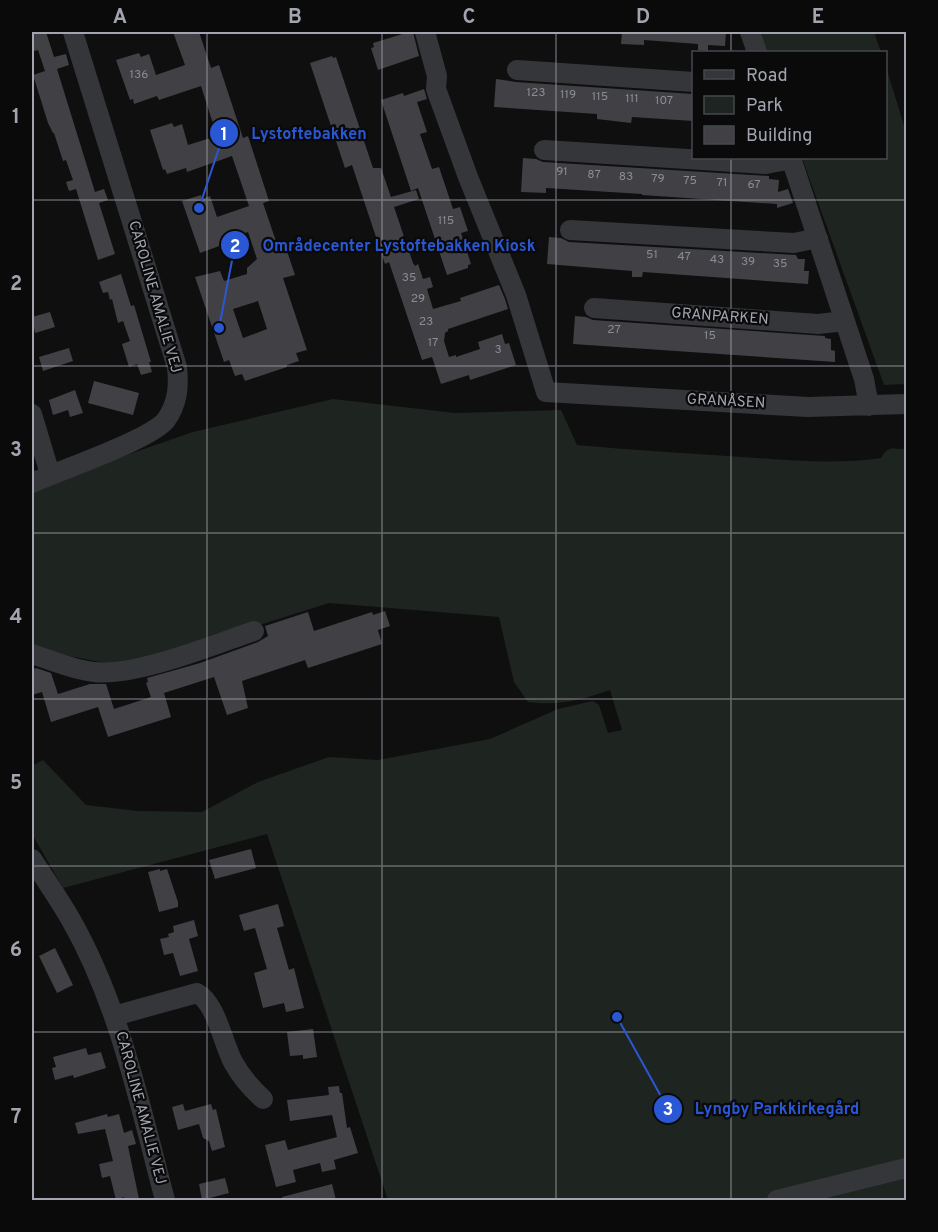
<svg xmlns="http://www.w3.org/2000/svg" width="938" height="1232" viewBox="0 0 938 1232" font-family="Overpass,sans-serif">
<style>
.green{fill:#1e241f}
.building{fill:#414145;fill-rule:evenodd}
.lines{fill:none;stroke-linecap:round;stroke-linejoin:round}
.minor{stroke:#353639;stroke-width:20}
.grid{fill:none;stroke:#a2a5af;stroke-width:1.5;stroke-opacity:0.55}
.labels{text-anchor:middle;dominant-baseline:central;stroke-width:4.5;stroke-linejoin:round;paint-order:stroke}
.number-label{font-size:12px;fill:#8a8c94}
.street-label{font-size:15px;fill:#a2a5af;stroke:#0a0a0b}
.leader{fill:none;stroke:#2a57d4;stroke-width:2}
.callout-dot{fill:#2a57d4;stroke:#0a0a0b;stroke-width:2}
.mark-label{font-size:18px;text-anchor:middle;font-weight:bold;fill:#fff}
.callout-label{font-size:16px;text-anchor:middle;font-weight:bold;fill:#2a57d4;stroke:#0a0a0b;stroke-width:4.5;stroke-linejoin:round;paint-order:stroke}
.neatline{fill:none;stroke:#a2a5af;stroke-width:2}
.grid-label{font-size:20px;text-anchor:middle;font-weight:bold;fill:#a2a5af}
</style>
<rect width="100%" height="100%" fill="#0f0f10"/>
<path class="green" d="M757 32H874L881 52H765Z
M886 67 906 132V384L884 385 802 158H886Z
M333 399 455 413 561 410 577 445C632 450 687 453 742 457 789 460 834 465 881 458 890 444 892 450 906 449V1200H388L267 834 63 888 32 834V766L43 760 86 805 138 811 202 812 258 782 329 757 378 760 490 739 558 709 593 701 599 705 608 733 622 730 610 690C580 700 560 706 528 702L514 682 499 617 329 603 127 667 32 649V488L193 432Z"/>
<path class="building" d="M32 32H46L54 57 66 54 69 65 57 69 95 192 104 189 108 200 99 203 115 254 98 260 76 189 69 191 66 182 73 180 66 160 63 161 54 133H53L48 123 33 75 45 71 38 50 34 51Z
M173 32H199L211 68 219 65 243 138 248 136 269 201 263 203 279 250 286 248 295 275 283 278 307 350 296 353 299 361 287 365V367L245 381 242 374 235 376 229 360 224 362 195 277 220 271 224 281 247 274V268L257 259 248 232 220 242 222 245 200 253 182 201 201 195 202 199 210 196 217 217 249 206 232 156 187 172 186 168 167 174 165 169 163 170 150 130 172 123 174 127 182 124 188 145 217 136 201 86 159 100 157 96 134 104 133 99 130 100 116 60 139 53 141 57 149 54 156 75 185 65ZM258 301 267 329 243 338 233 309Z
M409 32H413L419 56 378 70 371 48 374 47 373 43Z
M622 32H726L725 46 708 45V51L698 50V44L644 40V45L621 44Z
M332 56 333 58 336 57 373 168H381L391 197 416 190 419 199 394 207 413 263 415 266 418 264 423 279 430 277 433 287 427 289 433 309 461 301 460 298 499 285 505 299 508 309 448 329V331L445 333 444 341 449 357 456 355V357L480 349 478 342 502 334 505 344 509 343 516 365 470 380 469 375 441 384 432 357 422 360 389 262 385 264 352 165 345 168 310 63Z
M496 79 516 82 693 94V121L632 117 631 123 597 119V114L494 107Z
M424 89 427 99 417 102 427 132 420 134 432 169 439 167 453 209 460 207 468 231 461 233 471 264 468 265V268L447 275 418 188 411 191 381 100 403 93 404 96Z
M523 158 536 159 543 162 769 176V179L779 180 778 192 788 189 793 203 777 208V204L642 195V194L546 188V193L521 192Z
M549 237 561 238 569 242 796 255 798 259H805L804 271H809L808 284 643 272 642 277H632V271L547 264Z
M121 274 131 306 134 305 151 362H149L152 372 141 375 137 364 129 367 122 344 130 341 123 321 118 323 112 299 110 300 108 292 103 293 99 282Z
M50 312 55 327 35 333 32 317Z
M575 316 586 317 593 320 825 336V338L831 339V350L835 351V362L573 344Z
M69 348 73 361 43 371 39 357Z
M94 381 139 393 133 415 88 403Z
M75 390 83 413 70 417 68 410 53 415 49 400Z
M385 611 390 626 378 630 382 644 308 668 305 660 242 681 248 708 227 715 214 677 164 693 171 717 108 737 98 707 51 722 42 692 32 695V670L36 668 51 673 58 694 90 684H106L114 709 151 697 146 683 148 682 147 678 200 663 258 642 268 636 265 626 308 612 314 631 372 612 373 615Z
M251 849 256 868 215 879 209 860Z
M160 869V871L167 869 178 902V907L159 912 148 872Z
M278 904 284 926 277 928 289 970 294 968 304 1008 286 1012 284 1003 263 1008 254 973 267 969 255 928 244 931 239 915Z
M194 920 198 936 189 939 198 971 180 976 173 953 164 955 160 939 169 937 168 934 174 932 173 926Z
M55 948 73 985 57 993 39 956Z
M313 1029 317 1057 303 1059V1055L290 1056 287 1032Z
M86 1048 88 1055 101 1052 106 1068 74 1078 73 1075 55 1080 52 1068 56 1067 53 1057Z
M339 1086 340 1093H342L347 1128 350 1127 358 1153 334 1160 336 1169 322 1172 320 1163 293 1170 296 1182 276 1187 265 1145 285 1140 288 1150 337 1137 332 1115 290 1121 287 1100 329 1095 328 1087Z
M183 1104 185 1111 211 1104 213 1110 216 1109 225 1147 212 1151 209 1141 203 1138 199 1124 178 1130 172 1107Z
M107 1114 108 1117 119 1114 124 1133 132 1130 136 1144 128 1146 139 1199 125 1200 124 1197 116 1200 110 1176 102 1178 99 1164 113 1161 105 1129 78 1134 75 1123Z
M225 1178 229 1193 202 1200 199 1184Z
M332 1184 336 1200H283L282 1197Z"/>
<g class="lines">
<path class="minor" d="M425 32 437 76 436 89 468 177 516 295 546 392 808 407 906 404
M750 32 757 52
M517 70 694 82
M544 150 766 164 792 159
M791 158 864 379 869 406
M570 230 794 243 818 238
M594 308 818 324 845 321
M32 414 50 474
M32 483C60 470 150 440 166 420 178 403 179 386 177 367L73 32
M32 654C51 660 73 670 94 672 135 677 213 645 254 631
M32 859C45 879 59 899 71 920 120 1006 140 1106 165 1200
M114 1016 197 993C216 1003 223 1043 233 1062 241 1077 251 1088 263 1099
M777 1200 906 1168"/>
</g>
<path class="grid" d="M207 32V1200M382 32V1200M556 32V1200M731 32V52M731 158V1200M32 200H906M32 366H906M32 533H906M32 699H906M32 866H906M32 1032H906"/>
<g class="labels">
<g class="number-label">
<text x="139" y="75">136</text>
<text x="536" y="93">123</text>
<text x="568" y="95">119</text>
<text x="600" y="97">115</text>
<text x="632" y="99">111</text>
<text x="664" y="101">107</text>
<text x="562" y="172">91</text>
<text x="594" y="175">87</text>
<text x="626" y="177">83</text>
<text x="658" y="179">79</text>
<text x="690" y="181">75</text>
<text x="722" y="183">71</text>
<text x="754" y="185">67</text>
<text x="446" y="221">115</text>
<text x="652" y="255">51</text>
<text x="684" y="257">47</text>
<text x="717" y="260">43</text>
<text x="748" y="262">39</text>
<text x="780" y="264">35</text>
<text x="409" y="278">35</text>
<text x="418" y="299">29</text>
<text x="426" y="322">23</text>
<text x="614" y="330">27</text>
<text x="710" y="336">15</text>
<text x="433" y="343">17</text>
<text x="498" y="350">3</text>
</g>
<g class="street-label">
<text transform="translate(154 297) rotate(74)">CAROLINE AMALIE VEJ</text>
<text transform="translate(720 317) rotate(4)">GRANPARKEN</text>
<text transform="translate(726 402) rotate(3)">GRANÅSEN</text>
<text transform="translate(140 1108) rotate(75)">CAROLINE AMALIE VEJ</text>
</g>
</g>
<path class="leader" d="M199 208L224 133M219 328L235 245M617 1017L668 1109"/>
<g class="callout-dot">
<circle cx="199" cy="208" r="6"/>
<circle cx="219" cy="328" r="6"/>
<circle cx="617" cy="1017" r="6"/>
<circle cx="224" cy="133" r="15"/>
<circle cx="235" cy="245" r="15"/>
<circle cx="668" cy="1109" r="15"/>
</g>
<g class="mark-label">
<text x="224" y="140">1</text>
<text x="235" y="252">2</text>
<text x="668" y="1115">3</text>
</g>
<g class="callout-label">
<text x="309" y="139">Lystoftebakken</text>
<text x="399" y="251">Områdecenter Lystoftebakken Kiosk</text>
<text x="777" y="1114">Lyngby Parkkirkegård</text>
</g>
<rect width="938" height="1232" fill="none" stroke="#0a0a0b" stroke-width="66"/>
<rect x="692" y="51" width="195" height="108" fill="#0a0a0b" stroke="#47484d" stroke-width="1.5"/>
<rect x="704" y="70" width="30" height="9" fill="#353639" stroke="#47484d" stroke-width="1.5"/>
<text x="746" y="81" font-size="18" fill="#a2a5af">Road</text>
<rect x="704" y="96" width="30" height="18" fill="#1e241f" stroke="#47484d" stroke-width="1.5"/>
<text x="746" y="111" font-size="18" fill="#a2a5af">Park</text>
<rect x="704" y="126" width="30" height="18" fill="#414145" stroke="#47484d" stroke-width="1.5"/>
<text x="746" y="141" font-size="18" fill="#a2a5af">Building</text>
<rect x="33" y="33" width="872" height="1166" class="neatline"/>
<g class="grid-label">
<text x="120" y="23">A</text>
<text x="295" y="23">B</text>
<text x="469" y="23">C</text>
<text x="643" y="23">D</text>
<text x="818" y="23">E</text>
<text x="16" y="123">1</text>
<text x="16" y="290">2</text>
<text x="16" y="456">3</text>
<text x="16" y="623">4</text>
<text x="16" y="789">5</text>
<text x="16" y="956">6</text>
<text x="16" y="1123">7</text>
</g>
</svg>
